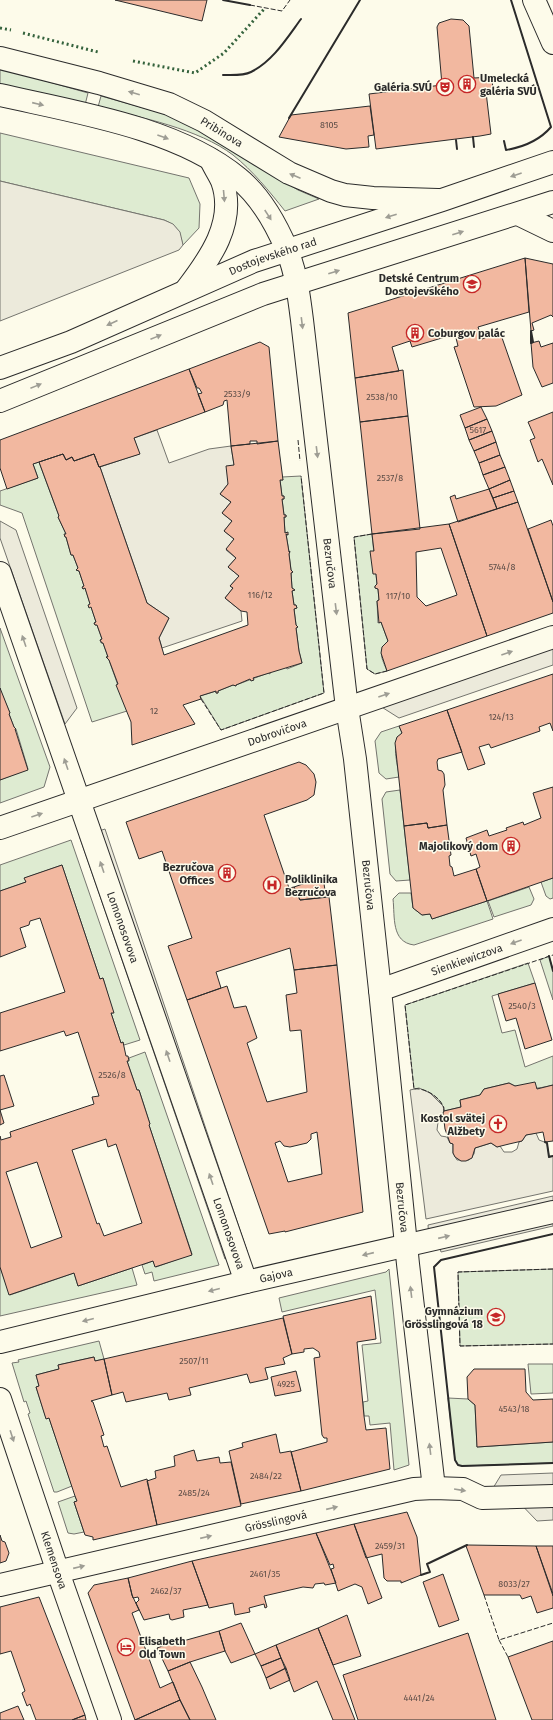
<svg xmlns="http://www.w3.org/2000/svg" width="553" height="1720" viewBox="0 0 553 1720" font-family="'Fira Sans',sans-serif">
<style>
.green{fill:#deebd1;stroke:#74746e}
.parking{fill:#eceadb;stroke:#74746e}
.building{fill:#f2b8a0;stroke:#2b2b2b;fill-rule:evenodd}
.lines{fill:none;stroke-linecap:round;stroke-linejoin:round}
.minor-casing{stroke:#2b2b2b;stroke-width:24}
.major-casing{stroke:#2b2b2b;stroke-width:24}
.minor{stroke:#fdfbea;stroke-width:22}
.major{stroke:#fdfbea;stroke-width:22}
.hedge{stroke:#34623c;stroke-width:3;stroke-dasharray:2 3;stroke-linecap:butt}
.fence{stroke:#2b2b2b;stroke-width:1;stroke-dasharray:5 2;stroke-linecap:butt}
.wall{stroke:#2b2b2b;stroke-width:2}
.oneway{fill:#9e9d94}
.labels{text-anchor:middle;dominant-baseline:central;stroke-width:3;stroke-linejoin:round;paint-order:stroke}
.number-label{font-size:9px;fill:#5d4e48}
.poi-label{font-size:11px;font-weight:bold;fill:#2b2b2b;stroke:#fdfbea;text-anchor:end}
.street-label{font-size:11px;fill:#2b2b2b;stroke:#fdfbea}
</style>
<rect width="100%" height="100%" fill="#fdfbea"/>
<path class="green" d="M0 68 88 93 85 105 0 84Z
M101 96 183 119 298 190 319 199 285 211C269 191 253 171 233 155 199 129 140 117 98 107Z
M0 133 189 178 200 204 199 228 183 245C179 231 178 226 164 220L0 181Z
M39 462 59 516 58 517 66 534 65 537H66L71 555H73L78 568 76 570 79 571 84 586 82 588 83 589 85 588 96 622 94 623 95 625H97L102 639 100 640 101 643H103L108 657H106L109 660 127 711 92 722 22 513 0 505V491L38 478 33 464Z
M301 476 324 693 221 730 200 696 216 691V693H218V691L233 685 236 686V685L268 673 270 674V672L286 667 287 669 302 663 299 651 296 628 298 627 296 625 294 609 297 608 296 605H294L292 591 295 590 292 588 291 573 293 572 291 570 289 554 290 552H289L286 534 288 535 287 533H285L284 517H286V515H284L282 499H284V496H282L280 480H283L282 477Z
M372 534 377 584 375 586V588L378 589 379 600 377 601 378 623 381 622 388 641C377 652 382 658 387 671L375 674 367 669 354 537Z
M0 628 50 767 44 787 0 803V780L28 769 16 729 14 727 9 714 10 713 0 690 1 689 0 688Z
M399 726 402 733C390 742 398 764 399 777L386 779 379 773 375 741 381 732Z
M400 790 410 880 396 881 390 874 382 799 386 792Z
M71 840 140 1040 124 1045 123 1042 121 1043 111 1013H113L103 978 100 979 62 865 25 878 26 882 0 891V865Z
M553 878V898L550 899 546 896 541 882Z
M529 887 534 899 531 905 494 917 488 901Z
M399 893H411L413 908 422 915 430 914 432 919 487 901 493 919 414 945C391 942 395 917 393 899Z
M549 956 553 970V1000L540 960Z
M528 963 535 983 492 996 502 1033 515 1030 525 1067 553 1056V1085C538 1089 522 1091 509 1083L484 1089 480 1095 460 1100 461 1107 444 1111C443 1099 425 1087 414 1089L405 1005Z
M145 1052 219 1265 154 1281 152 1272 145 1274 142 1265 153 1261 156 1267 192 1254 149 1125 150 1124 139 1090H137L127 1061 129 1060V1058Z
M0 1267 10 1295 74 1273 78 1286 132 1268 137 1285 0 1316Z
M389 1269 409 1465 394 1470 390 1423 370 1425 369 1416H364L363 1402 368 1401 362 1345 381 1343 375 1290 282 1312 279 1298 386 1272Z
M553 1269V1344L460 1346 458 1272Z
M99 1341 104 1359 95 1361 94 1357 58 1365 59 1369 36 1375 39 1386 36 1387 46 1418H49L72 1486 57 1492H54L28 1414 30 1413 26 1401 24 1402 12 1363 19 1362 18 1360Z
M528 1364H553V1393L531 1394Z
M448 1398 468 1399 475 1405 477 1447 553 1442V1463L462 1466 458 1465 455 1460Z
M75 1496 77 1501 74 1502 84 1532 74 1534 68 1533 58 1502Z"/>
<path class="parking" d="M0 181 164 220 173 224 180 232 183 245 179 250 0 321Z
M157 430 169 463 209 449 231 446 234 465 228 484 220 494 231 502 222 513 232 521 224 531 234 539 226 550 236 558 228 567 239 576 230 586 233 588 225 598 241 611 242 621 162 648 159 638 169 618 147 603 100 467 139 454 134 438Z
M0 521 16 530 77 708 65 724 0 538Z
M553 645V665L399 718 380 706Z
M105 829 247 1251 99 831Z
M86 836 231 1256 225 1259 80 838Z
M419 1088 430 1093 444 1107 443 1119 438 1122 437 1130 441 1136 447 1137 450 1143 453 1144V1153L457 1160H469L474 1154 475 1148 491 1143 497 1147 500 1146 504 1152H512L517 1149 519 1142 522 1141 526 1135 536 1133 539 1140 547 1143 549 1156H553V1191L426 1219 410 1090Z
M553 1196V1212L429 1240 428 1225Z
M553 1218V1226L441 1252 439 1244Z
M553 1473V1520L537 1521 514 1497 487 1498 501 1475Z"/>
<path class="building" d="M115 0H207L202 21Z
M451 19 463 20 469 26 474 78 492 77 493 91 486 92 491 134 480 136 376 149 369 94 442 85 437 27 439 23Z
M370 106 374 135 368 136 369 147 346 149 279 137 291 115Z
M525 258 553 264V317L551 315 532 323 534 330 531 331Z
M525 258 529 312 478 327 482 339 500 332 522 395 496 406 474 407 454 347 458 346 455 334 412 347 410 341 392 347 399 371 355 378 348 313Z
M539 341 541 347 553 343V383L542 387 533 367 531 343Z
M260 342 269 347 278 441 257 444V441H250V444L231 446 227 400 224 401 223 405 205 412 198 394 202 393 199 388H197L189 369Z
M189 369 205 412 134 438 140 454 99 467 94 454 74 461 72 457 66 460 63 454 33 464 38 478 7 489 0 468V440Z
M403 370 408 416 360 422 355 378Z
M481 407 487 419 465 428 460 415Z
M553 412V485L542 459 538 462 530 440 535 438 528 422Z
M408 416 420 529 372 534 360 422Z
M487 419 492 431 469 440 465 428Z
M492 431 496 442 474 451 469 440Z
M278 441 283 480H280L282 496H284V499H282L284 515H286V517H284L285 533 288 532V535L286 534 289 552 290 551 289 554 291 570 293 572 291 573 292 588 295 590 292 591 294 605H296L297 608 294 609 296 625 298 627 296 628 299 651 302 663 253 678 254 680 251 681 250 679 236 685V686L233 685 218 691V693H216V691L200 696 201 699 183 705 195 724 132 745 131 722 116 685 118 684 109 660 106 657H108L103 643H102L100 640 102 639 97 625H95L94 623 96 622 91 607 89 608 88 605 90 604 85 588 83 589 82 587 84 586 79 571 76 570 78 568 73 555H71L66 537H65L64 534H66L58 517 59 516 39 462 63 454 66 460 72 457 74 461 94 454 99 467H100L147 603 169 618 159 638 164 655 248 625 247 612 241 611 225 598 233 588 230 586 239 576 228 567 236 558 226 549 234 539 224 531 232 521 222 513 231 502 220 494 228 484 226 466 234 465 231 446Z
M496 442 500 455 479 463 474 451Z
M500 455 505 467 483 475 479 463Z
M505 467 510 480 489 489 483 475Z
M510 480 514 491 493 498 489 489Z
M489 489 497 509 458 522 450 497 455 495 456 499Z
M514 491 518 502 497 509 493 498Z
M518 502 553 602V613L487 636 449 524Z
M551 520 553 526V602L528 529Z
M449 524 487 636 387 671 381 653 382 647 388 641 381 622 379 623 377 601 379 600 378 589 375 588V586L377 584 376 574H373L370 551H374L372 534ZM441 548 457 595 426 606 417 597 416 552Z
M553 674V731L550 723 539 727 540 731 491 748 489 744 479 747 485 764 468 770 447 710Z
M0 688 10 713 9 714 14 727 16 729H15L28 770 0 780Z
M447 710 462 752 438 759 437 762 438 770 442 771 444 774 445 785 443 790 447 825 428 828 427 823 404 826 395 743 397 737 402 733 399 726Z
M299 762 306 765 314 774 316 782 314 795 307 800 264 815 289 888 294 887 300 900 329 897 337 965 294 970 290 948 216 972 221 988 187 1000 168 946 192 938 162 851 139 859 126 822Z
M553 787V878L487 901 476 869 480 867 476 854 471 856 466 838 487 830 489 836 507 830 506 828 523 822 524 825 541 818 533 793Z
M427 823 428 828 447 825 451 855 449 856 450 866 452 867 454 876 476 869 487 901 432 919 430 914 422 915 413 908 404 826Z
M62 865 100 979 103 978 114 1013H111L121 1043 123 1042 126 1056H128L129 1061H127L137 1090H139L150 1124 149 1125 192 1255 155 1267 153 1261 78 1286 74 1273 9 1295 0 1267V1136L1 1140 11 1137 10 1132 94 1104 92 1097 99 1096 78 1032 66 1036 64 1031 0 1051V1013L65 992 40 918 30 921 29 925 20 928 26 947 0 957V891L26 882 24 878ZM106 1139 108 1147 116 1144 142 1223 104 1236 99 1223 97 1224 72 1150ZM37 1162 62 1237 31 1248 6 1172Z
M323 877 326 897 300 900 294 887Z
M337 965 363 1212 285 1232V1231L269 1234 187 1000 227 986 234 1008 246 1006 257 1038 247 1043 267 1102 307 1092 301 1030 290 1031 286 995 297 993 294 970ZM317 1132 322 1174 288 1182 275 1143 280 1141 284 1146 290 1147 307 1143 311 1139V1134Z
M535 983 552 1040 525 1049 516 1018 506 1021 498 994Z
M4 1075 14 1106 0 1110 4 1123 0 1125V1076Z
M535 1082 537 1089 553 1085V1141L545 1142 543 1132 526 1135 522 1141 509 1144 497 1147 491 1143 475 1148 472 1158 466 1161H461L455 1157 453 1153V1144L450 1143 445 1129 443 1113 444 1111 461 1107 460 1100 480 1095 484 1089 509 1083 515 1086Z
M371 1296 376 1339 357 1342 364 1416 366 1430 386 1428 390 1469 301 1491 291 1452 327 1442V1438H324L322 1435 314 1358 320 1357 319 1352 313 1348 304 1349V1352L292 1354 283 1316Z
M283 1318 292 1354 283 1358 285 1364 265 1368 268 1379 250 1383 247 1374 189 1388 191 1395 169 1400 167 1393 126 1402 123 1392 112 1395 104 1359Z
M94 1357 95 1361 104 1359 112 1395 91 1401 93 1402 104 1435 101 1436 104 1447 107 1446 121 1487 147 1479 157 1525 93 1540V1537L85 1535 74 1502 77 1501 75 1496 49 1418 46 1419 36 1387 39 1386 36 1375 59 1369 58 1365Z
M474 1369H525L526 1392 533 1400 553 1399V1442L477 1447 475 1405 468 1399 467 1377Z
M296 1371 301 1391 275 1396 271 1377Z
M276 1434 280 1453 291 1451 301 1491 241 1504 229 1451 243 1447 242 1443Z
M194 1450 197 1461 219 1457 220 1463 231 1462 241 1506 157 1525 147 1481 156 1478 155 1471 175 1466 174 1456Z
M407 1512 417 1537 421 1575 401 1583V1581H387L384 1578 382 1554 366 1558 354 1524Z
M354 1524 382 1598 368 1604 362 1587 355 1584 338 1591 331 1569 334 1568 333 1564 330 1565 316 1533Z
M316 1533 336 1583 325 1585 324 1583 315 1584 313 1588 303 1587 264 1596 267 1607 265 1608 264 1604 249 1608 250 1612 235 1615 233 1603 209 1608 192 1561Z
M0 1535 2 1541 5 1542 9 1553 6 1561 0 1563Z
M467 1545 536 1546 553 1596V1608L537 1613 531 1596 522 1599 520 1595H484L466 1546Z
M536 1546H553V1596V1594Z
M192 1561 208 1605 183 1610 184 1617 172 1620 170 1619 169 1614 144 1620 136 1603 139 1600 138 1597 133 1598 132 1595 128 1578Z
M443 1574 459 1620 439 1627 423 1582Z
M128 1578 132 1595 139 1610 132 1613 160 1688 173 1682 180 1700 135 1720 88 1593 94 1585Z
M39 1597 85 1715 72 1720H36L30 1704 27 1706 22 1693 25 1691 11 1651 0 1654V1607Z
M347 1615 361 1656 333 1665 318 1628Z
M241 1623 255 1654 231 1663 225 1651 219 1631Z
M318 1628 333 1665 355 1720H333L317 1681 294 1692 281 1658 276 1645Z
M219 1631 225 1651 190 1662 168 1671 157 1648 182 1639 183 1641Z
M468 1633 496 1720H358L343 1675Z
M553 1641V1720H532L508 1657Z
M276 1645 281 1658 261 1666 255 1654Z
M281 1658 286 1668 266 1678 261 1666Z
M190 1662 202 1687 216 1720H190L180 1700 168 1671Z
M286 1668 290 1680 270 1689 266 1678Z
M180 1700 190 1720H135Z
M18 1706 24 1720H0V1713Z
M85 1715 86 1720H72Z"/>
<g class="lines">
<defs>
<g id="minor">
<path d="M534 0 553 43"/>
<path id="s1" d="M0 58 99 83 169 104 204 121 289 173 331 191 345 195 373 198 438 200"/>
<path id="s2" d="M0 95C75 112 178 128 238 178 259 195 276 224 287 250 296 272 299 296 302 320L347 708 355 759 380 990 408 1264 434 1488"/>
<path d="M518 214 553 231"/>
<path d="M186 290C209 260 237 222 222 181 219 174 214 167 211 160"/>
<path id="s3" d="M0 573 246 1282"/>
<path id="s4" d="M0 828 553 637"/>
<path id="s5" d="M380 990 553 929"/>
<path id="s6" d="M0 1342 246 1282 553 1212"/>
<path id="s7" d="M0 1399 58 1572 110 1720"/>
<path id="s8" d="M0 1585 414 1489 434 1488 463 1489 482 1498 553 1496"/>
</g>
<g id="major">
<path id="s9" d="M0 368 71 342 254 261 442 200 553 162"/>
<path d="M0 401 263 294 553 202"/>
</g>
</defs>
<use href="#minor" class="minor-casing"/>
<use href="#major" class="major-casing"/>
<use href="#minor" class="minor"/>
<use href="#major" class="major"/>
<path class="hedge" d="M0 28 11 30
M23 33 98 52
M133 61 195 73 224 53 265 8"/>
<path class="fence" d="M250 5 282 11 290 0
M298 440 300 461
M372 534 354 537 367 669 375 674 387 671
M201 699 221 730 324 693 301 476
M444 1111C444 1099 425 1087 414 1089L405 1005 553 955
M553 1269 458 1272 460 1346 553 1344
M484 1595 499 1640 553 1623
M499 1640 508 1657"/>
<path class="wall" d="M223 0 250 5
M223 75C232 75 243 76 251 72 273 61 287 38 301 19
M289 118 360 0
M473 137 474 147
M456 140 457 149
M504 141 506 150C524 147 539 141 551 127L511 0
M531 331 533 342 531 343Z
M549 956 553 971
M545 1142 547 1143 549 1157 553 1156
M553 1234 441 1260 434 1267 455 1460 458 1465 462 1466 553 1463
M421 1575 430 1572 427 1564 467 1545"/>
</g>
<defs><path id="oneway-solid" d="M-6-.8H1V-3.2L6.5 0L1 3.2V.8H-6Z"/></defs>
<g class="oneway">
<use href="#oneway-solid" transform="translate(134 93) rotate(-164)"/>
<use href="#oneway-solid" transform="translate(38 104) rotate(13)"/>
<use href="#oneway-solid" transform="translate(163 137) rotate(20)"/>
<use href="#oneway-solid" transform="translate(516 175) rotate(161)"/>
<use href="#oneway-solid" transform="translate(295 176) rotate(-157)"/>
<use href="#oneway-solid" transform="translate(224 196) rotate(85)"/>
<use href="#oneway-solid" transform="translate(268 215) rotate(57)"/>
<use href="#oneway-solid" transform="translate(391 216) rotate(162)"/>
<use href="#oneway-solid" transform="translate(458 233) rotate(-18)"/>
<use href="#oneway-solid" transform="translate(334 272) rotate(-18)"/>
<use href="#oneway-solid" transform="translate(112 323) rotate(156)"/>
<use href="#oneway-solid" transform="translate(302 323) rotate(83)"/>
<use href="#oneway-solid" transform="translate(156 337) rotate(-22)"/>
<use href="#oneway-solid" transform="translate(36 386) rotate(-22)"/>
<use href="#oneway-solid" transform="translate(317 452) rotate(83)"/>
<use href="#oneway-solid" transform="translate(336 609) rotate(83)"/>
<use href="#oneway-solid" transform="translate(24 641) rotate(-109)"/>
<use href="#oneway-solid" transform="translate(507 653) rotate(-19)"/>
<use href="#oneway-solid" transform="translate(384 695) rotate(-19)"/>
<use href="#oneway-solid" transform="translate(66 764) rotate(-109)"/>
<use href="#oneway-solid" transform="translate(37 815) rotate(-19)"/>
<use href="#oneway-solid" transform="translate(102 867) rotate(-109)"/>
<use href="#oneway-solid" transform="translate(516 942) rotate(160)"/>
<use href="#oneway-solid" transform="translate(168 1056) rotate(-109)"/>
<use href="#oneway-solid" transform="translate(211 1179) rotate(-109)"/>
<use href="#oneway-solid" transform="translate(444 1237) rotate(-13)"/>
<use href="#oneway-solid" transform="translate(368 1254) rotate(167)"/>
<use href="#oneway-solid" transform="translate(214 1290) rotate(166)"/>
<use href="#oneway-solid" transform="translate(411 1292) rotate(-97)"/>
<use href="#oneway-solid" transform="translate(88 1320) rotate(166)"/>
<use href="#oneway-solid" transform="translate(12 1436) rotate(72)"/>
<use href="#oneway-solid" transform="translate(430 1449) rotate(-97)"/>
<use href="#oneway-solid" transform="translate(460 1490) rotate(9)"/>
<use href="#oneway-solid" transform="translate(332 1508) rotate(-13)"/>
<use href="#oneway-solid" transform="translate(206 1537) rotate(-13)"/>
<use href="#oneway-solid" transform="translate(79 1567) rotate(-13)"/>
</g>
<defs>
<symbol id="building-ring" viewBox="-11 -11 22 22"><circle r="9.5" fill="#fdfbea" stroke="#c62828" stroke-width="1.5"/><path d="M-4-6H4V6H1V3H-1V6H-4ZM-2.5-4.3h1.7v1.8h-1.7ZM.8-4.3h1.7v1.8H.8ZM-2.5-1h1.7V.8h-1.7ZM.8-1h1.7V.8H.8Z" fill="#c62828"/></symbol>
<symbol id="theatre-ring" viewBox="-11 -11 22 22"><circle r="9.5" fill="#fdfbea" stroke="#c62828" stroke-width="1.5"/><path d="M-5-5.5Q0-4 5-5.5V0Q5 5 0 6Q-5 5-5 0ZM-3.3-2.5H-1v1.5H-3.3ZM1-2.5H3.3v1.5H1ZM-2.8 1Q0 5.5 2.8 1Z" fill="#c62828"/></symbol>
<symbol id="school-ring" viewBox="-11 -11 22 22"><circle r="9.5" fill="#fdfbea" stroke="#c62828" stroke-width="1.5"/><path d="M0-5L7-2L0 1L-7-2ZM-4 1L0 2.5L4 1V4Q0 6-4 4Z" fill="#c62828"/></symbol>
<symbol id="hospital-ring" viewBox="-11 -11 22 22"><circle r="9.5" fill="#fdfbea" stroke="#c62828" stroke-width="1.5"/><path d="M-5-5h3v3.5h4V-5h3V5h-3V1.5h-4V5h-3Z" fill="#c62828"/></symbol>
<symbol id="church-ring" viewBox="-11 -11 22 22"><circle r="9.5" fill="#fdfbea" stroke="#c62828" stroke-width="1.5"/><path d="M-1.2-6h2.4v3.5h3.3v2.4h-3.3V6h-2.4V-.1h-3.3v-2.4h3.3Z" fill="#c62828"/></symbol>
<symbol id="hotel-ring" viewBox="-11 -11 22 22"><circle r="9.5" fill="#fdfbea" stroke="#c62828" stroke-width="1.5"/><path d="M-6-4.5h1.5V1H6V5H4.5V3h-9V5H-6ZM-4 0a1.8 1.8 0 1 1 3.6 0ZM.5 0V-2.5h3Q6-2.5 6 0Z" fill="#c62828"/></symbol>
</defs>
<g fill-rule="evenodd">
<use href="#building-ring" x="457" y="74" width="20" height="20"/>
<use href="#theatre-ring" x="435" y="77" width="20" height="20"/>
<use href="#school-ring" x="462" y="274" width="20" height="20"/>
<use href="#building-ring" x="405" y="323" width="20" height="20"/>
<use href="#building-ring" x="501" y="836" width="20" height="20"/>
<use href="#building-ring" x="217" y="863" width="20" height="20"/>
<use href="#hospital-ring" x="262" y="875" width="20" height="20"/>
<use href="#church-ring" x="488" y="1114" width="20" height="20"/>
<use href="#school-ring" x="486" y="1307" width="20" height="20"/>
<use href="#hotel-ring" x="116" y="1637" width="20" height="20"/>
</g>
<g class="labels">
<g class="number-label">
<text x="329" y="125">8105</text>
<text x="237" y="394">2533/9</text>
<text x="382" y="397">2538/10</text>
<text x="478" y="430">5617</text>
<text x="390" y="478">2537/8</text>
<text x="502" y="567">5744/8</text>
<text x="260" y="595">116/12</text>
<text x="398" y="596">117/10</text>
<text x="154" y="711">12</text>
<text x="501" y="717">124/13</text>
<text x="522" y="1006">2540/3</text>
<text x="112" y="1075">2526/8</text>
<text x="194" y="1361">2507/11</text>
<text x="286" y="1384">4925</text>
<text x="514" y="1409">4543/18</text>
<text x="266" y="1476">2484/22</text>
<text x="194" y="1493">2485/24</text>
<text x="390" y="1546">2459/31</text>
<text x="265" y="1574">2461/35</text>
<text x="514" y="1584">8033/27</text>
<text x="166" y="1591">2462/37</text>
<text x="419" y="1698">4441/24</text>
</g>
<g class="poi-label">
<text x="480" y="78" text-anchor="start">Umelecká<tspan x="480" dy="13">galéria SVÚ</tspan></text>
<text x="432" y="87">Galéria SVÚ</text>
<text x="459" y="278">Detské Centrum<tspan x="459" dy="13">Dostojevského</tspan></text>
<text x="428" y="333" text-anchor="start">Coburgov palác</text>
<text x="498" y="846">Majolikový dom</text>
<text x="214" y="867">Bezručova<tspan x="214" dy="13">Offices</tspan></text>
<text x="285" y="879" text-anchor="start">Poliklinika<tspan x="285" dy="13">Bezručova</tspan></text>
<text x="485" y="1118">Kostol svätej<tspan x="485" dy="13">Alžbety</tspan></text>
<text x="483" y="1311">Gymnázium<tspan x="483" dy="13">Grösslingová 18</tspan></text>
<text x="139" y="1641" text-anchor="start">Elisabeth<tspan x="139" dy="13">Old Town</tspan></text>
</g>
<g class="street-label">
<text stroke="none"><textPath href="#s1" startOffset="235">Pribinova</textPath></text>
<text stroke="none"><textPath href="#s9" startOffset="295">Dostojevského rad</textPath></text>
<text stroke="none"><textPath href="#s2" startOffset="659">Bezručova</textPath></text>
<text stroke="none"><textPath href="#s4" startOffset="293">Dobrovičova</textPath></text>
<text stroke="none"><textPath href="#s2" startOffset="983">Bezručova</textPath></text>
<text stroke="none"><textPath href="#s3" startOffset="375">Lomonosovova</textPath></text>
<text stroke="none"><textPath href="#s5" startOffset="92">Sienkiewiczova</textPath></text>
<text stroke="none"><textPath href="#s2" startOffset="1307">Bezručova</textPath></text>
<text stroke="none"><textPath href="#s3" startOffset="699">Lomonosovova</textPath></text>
<text stroke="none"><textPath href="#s6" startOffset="284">Gajova</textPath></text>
<text stroke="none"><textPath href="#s8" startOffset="283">Grösslingová</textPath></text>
<text stroke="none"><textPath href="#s7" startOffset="170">Klemensova</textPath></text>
</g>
</g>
</svg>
